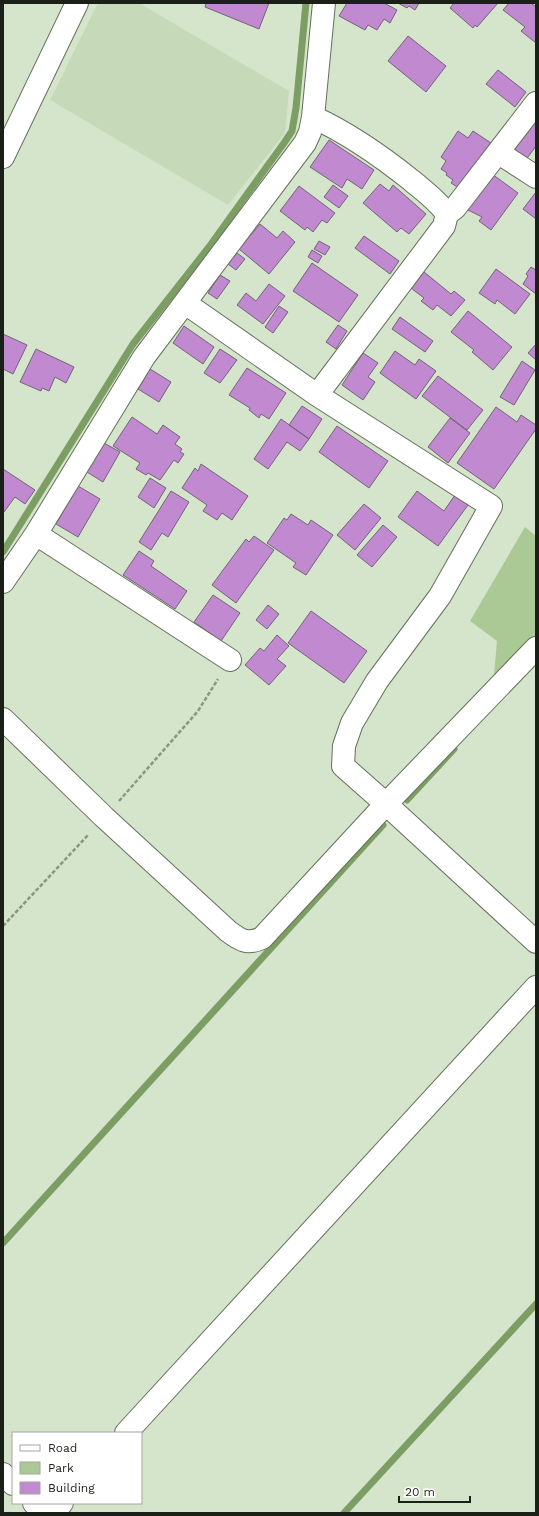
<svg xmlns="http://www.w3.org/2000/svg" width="539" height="1516" viewBox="0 0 539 1516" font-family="'Work Sans',sans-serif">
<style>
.built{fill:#c6daba}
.green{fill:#abc995}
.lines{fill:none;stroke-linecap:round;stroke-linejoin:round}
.stream{stroke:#7c9d63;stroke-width:7}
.building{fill:#c089d0;stroke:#736378}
.minor-casing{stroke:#64715a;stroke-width:24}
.path{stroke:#8a9682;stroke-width:2.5;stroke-dasharray:4 2;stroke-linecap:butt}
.minor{stroke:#fff;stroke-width:22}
</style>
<rect width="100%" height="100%" fill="#d5e5cb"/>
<path class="built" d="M98 3H139L289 91 285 133 228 205 50 100Z"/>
<path class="green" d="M525 527 536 536V639L493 686 497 641 470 621Z"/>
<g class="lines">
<path class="stream" d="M3 552 133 344 209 247 284 143 292 131 296 108 306 3
M407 800 454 749
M3 1243 383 825
M344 1513 536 1304"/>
</g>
<path class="building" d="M206 3H269L259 29 205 7Z
M347 3H384L397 10 390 23 384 19 377 30 368 25 365 30 339 16Z
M398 3H419L415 10 409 6 407 8Z
M454 3H498L477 27 475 25 473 28 450 8Z
M509 3H531L536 7V43L521 31 525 27 503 10Z
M408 36 446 66 426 92 388 61Z
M498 70 526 92 515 107 486 84Z
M536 110V146L525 161 509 148Z
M458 131 468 138 473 131 494 145 462 190 451 183 453 180 446 175 447 173 441 169 446 161 441 157Z
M329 140 374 170 362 189 347 179 342 188 310 167Z
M492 174 518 193 491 230 479 221 482 217 464 208Z
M380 184 389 191 393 185 426 214 409 234 401 228 397 232 363 203Z
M333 185 348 196 339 208 324 197Z
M299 186 335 213 327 223 322 220 313 232 307 227 305 230 280 211Z
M536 192V219L523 209Z
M260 224 277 238 283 231 295 242 269 274 239 249Z
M364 236 399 261 390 274 355 248Z
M319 241 330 247 325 255 314 249Z
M312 250 322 256 318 263 308 257Z
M237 253 245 259 236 270 228 264Z
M312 263 358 295 339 322 293 291Z
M531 267 536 270V294L523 284 528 276 526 274Z
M496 269 530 294 515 314 497 300 495 304 479 293Z
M424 272 451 294 454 291 465 300 451 316 437 305 433 310 421 301 424 298 411 288Z
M220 275 230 281 217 299 208 293Z
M269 284 285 296 263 324 237 305 246 293 256 301Z
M279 306 288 312 273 333 265 327Z
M468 311 512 347 493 370 472 352 474 350 451 332Z
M400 317 433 341 425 352 392 329Z
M338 325 347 331 336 349 326 342Z
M184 326 214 347 203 364 173 343Z
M3 334 27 345 13 374 3 369Z
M536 344V360L528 353Z
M36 349 74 367 66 383 55 377 49 391 42 388 41 391 20 382Z
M220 349 237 360 220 383 204 373Z
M395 351 415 365 419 359 436 371 416 399 380 373Z
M363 353 378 363 368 377 375 382 363 400 342 385Z
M522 361 535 370 514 405 500 397Z
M247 368 286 393 269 419 261 414 259 418 249 410 250 408 229 395Z
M150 369 171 382 159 402 138 389Z
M438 376 483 410 467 430 422 396Z
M302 406 322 419 309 439 289 425Z
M496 407 517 422 521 415 536 425V429L494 489 457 463Z
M132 417 157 434 163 425 180 437 175 444 182 449 180 452 184 454 178 463 174 460 160 480 148 473 146 475 136 469 140 463 113 446Z
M450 418 470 433 448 463 428 447Z
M281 419 309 439 300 451 287 442 268 469 254 459Z
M337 426 388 461 369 488 319 452Z
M104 443 120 452 103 482 87 472Z
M201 464 248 496 232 520 222 513 217 520 203 511 207 505 182 488 195 468 198 471Z
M3 469 35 490 25 504 15 497 4 512H3Z
M150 478 166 488 154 508 138 497Z
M78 486 100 499 78 537 56 524Z
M171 491 189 502 168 537 162 533 151 550 139 542Z
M417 491 444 511 455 495 468 505 438 546 398 517Z
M364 504 381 518 355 550 337 535Z
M291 514 308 525 311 520 333 535 306 575 293 567 296 563 267 543 284 518 287 520Z
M383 525 397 537 372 567 357 555Z
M254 536 274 550 236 603 212 585 246 539 249 542Z
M139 551 154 561 151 566 187 591 175 609 123 575Z
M213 595 240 613 221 641 194 622Z
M268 605 279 614 267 629 256 620Z
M311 611 367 651 344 683 288 643Z
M277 635 289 646 277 659 286 666 269 685 245 665 260 648 264 651Z"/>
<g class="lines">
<defs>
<path id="minor" d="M313 117C348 133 381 156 411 180 424 191 437 200 447 214L444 226 317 395
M499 153 536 177
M3 157 77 3
M447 214 455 208 536 103
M185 303 317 395 491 506 440 596 377 681 352 723 344 746 343 766 386 804 536 942
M36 534 230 660
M3 582 36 534 144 357 305 143 310 132 313 117 324 3
M3 719 104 817 228 931C240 940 247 945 262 938L386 804 536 648
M126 1433 536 987
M3 1474 13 1484
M34 1503 45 1513
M53 1513 62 1503"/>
</defs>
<use href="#minor" class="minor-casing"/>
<path class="path" d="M119 801 198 711 218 679
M3 926 89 834"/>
<use href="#minor" class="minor"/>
</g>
<rect width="539" height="1516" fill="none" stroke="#1a2017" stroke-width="8"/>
<rect x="12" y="1432" width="130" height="72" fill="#ffffff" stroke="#a3a6a2"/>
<rect x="20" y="1445" width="20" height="6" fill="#ffffff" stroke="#a3a6a2"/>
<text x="48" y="1452" font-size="12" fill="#1a2017">Road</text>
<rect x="20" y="1462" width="20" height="12" fill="#abc995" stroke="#a3a6a2"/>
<text x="48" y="1472" font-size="12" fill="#1a2017">Park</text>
<rect x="20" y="1482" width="20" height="12" fill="#c089d0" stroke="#a3a6a2"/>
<text x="48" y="1492" font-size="12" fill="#1a2017">Building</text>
<path d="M399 1496v6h71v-6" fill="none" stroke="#1a2017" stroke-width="2"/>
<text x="405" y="1496" font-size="12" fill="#1a2017" stroke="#ffffff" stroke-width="3" paint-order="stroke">20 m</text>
</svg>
